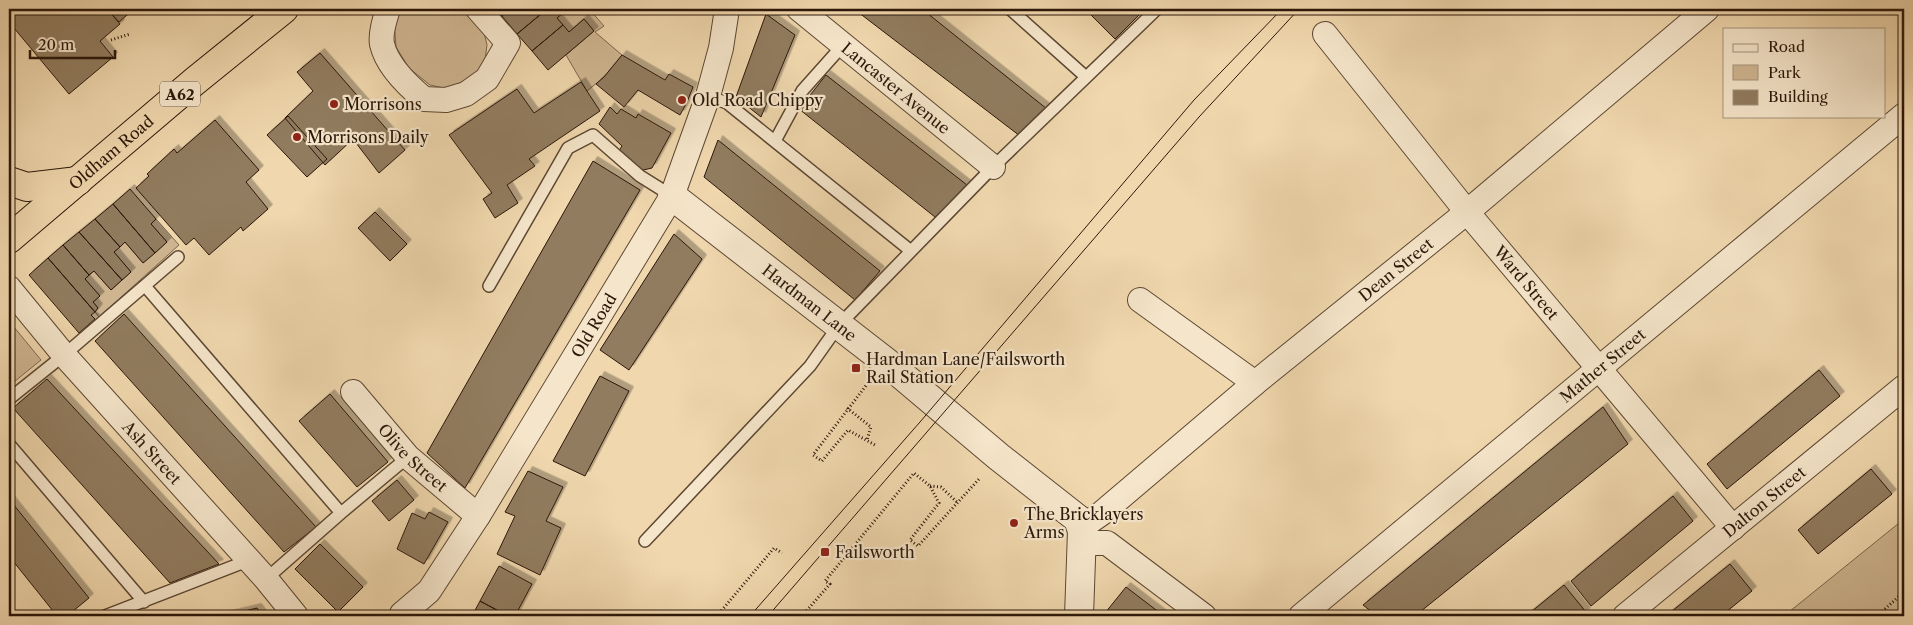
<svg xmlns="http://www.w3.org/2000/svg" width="1913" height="625" viewBox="0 0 1913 625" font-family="'Libre Caslon Text',serif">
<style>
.green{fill:#cfb691;stroke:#7d664e}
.building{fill:#917b5f;stroke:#2b170a;filter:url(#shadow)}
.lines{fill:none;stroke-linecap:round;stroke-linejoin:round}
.service-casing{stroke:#5c4733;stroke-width:14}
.minor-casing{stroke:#5c4733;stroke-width:26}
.tertiary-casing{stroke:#5c4733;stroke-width:30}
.trunk-casing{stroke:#2b170a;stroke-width:30}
.path{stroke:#2b170a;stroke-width:3;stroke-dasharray:1 2.5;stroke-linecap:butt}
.service{stroke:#f5e5ca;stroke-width:11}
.minor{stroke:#f5e5ca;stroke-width:24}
.tertiary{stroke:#f5e5ca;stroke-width:28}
.trunk{stroke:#f0d7ad;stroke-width:28}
.tram{stroke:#2b170a;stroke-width:1}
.poi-dot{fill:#8f2418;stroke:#f5e5ca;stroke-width:2}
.labels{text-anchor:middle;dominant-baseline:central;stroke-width:4.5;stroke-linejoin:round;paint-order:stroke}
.shield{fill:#f5e5ca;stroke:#685544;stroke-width:1}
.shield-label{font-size:15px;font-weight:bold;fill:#2b170a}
.street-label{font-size:16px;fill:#2b170a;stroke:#f5e5ca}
.poi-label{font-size:16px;fill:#2b170a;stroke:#f5e5ca;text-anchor:start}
</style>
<defs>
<filter id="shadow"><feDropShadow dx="4.5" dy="-4.5" stdDeviation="0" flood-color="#0004"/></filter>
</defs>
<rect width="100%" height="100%" fill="#f0d7ad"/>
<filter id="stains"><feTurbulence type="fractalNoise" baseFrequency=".004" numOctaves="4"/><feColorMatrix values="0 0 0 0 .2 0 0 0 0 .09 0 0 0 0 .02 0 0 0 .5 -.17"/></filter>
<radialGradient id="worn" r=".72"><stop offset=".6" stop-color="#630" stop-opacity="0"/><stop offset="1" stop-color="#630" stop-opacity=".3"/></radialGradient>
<path class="green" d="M396 9H462L484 32 487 45 485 60 478 73 462 86 448 89 430 85 409 68 396 47 394 20Z
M568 9H589L604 26 595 32 622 55 604 77 587 91 566 55 594 31 584 19 569 32 557 18Z
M156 219 179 245 99 317 95 312 98 308 93 302 100 296 85 279 94 271 111 290 131 272 114 252 125 242 143 263 167 242 151 224Z
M9 321 41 360 9 386Z
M1904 519V616H1784Z"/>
<path class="building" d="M15 9H107L120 24 100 41 113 57 69 94 9 22V14Z
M107 9H134L119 22Z
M496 9H509L502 16Z
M509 9H547L517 34 502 16Z
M547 9H568L557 18 563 25 532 51 517 34Z
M854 9H922L1047 109 1020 136Z
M1085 9H1137L1141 13 1115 39Z
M766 14 795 35 761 117 736 97Z
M584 19 594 31 548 70 532 51 563 25 569 32Z
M320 53 405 150 379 173 353 139 325 165 285 118 313 91 297 72Z
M622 55 665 80 669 74 693 87 687 102 680 115 638 90 624 107 596 84 604 77Z
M826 75 967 185 935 217 799 109Z
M581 82 600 111 529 159 535 166 507 185 518 203 495 218 483 199 492 193 449 135 517 89 534 113Z
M610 107 617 114 621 109 636 118 638 114 671 133 652 168 639 171 618 152 622 146 599 124Z
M288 116 327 159 307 177 267 135Z
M215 120 259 170 246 182 268 209 243 231 241 227 209 255 194 238 186 245 136 188 149 176 147 174 174 149 177 153Z
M718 140 880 271 855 300 704 177Z
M593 161 640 190 465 488 427 453Z
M130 189 156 219 151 224 167 242 155 253 113 204Z
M113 204 155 253 143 263 125 242 120 247 95 219Z
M375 212 407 244 390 261 358 228Z
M95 219 120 247 114 252 131 272 122 280 79 232Z
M79 232 122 280 111 290 94 271 89 275 63 245Z
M674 234 702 259 629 370 600 350Z
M63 245 89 275 85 279 100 296 93 302 98 308 95 312 48 258Z
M48 258 95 312 91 315 95 319 79 333 29 275Z
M124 314 316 527 284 552 95 341Z
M1819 370 1840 396 1727 489 1707 464Z
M600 376 629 391 585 476 553 461Z
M47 379 219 564 170 583 13 408Z
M330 394 388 462 357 487 299 421Z
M1603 407 1628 444 1415 616H1377L1363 605Z
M1871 469 1892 494 1818 554 1798 530Z
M528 471 563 487 546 521 561 528 540 575 497 554 515 516 505 512Z
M397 480 414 500 389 521 372 501Z
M1673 496 1693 521 1591 606 1571 581Z
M9 499 89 598 67 616H57L9 556Z
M429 512 448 522 424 564 397 549 412 513 425 519Z
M320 544 363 587 338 612 295 569Z
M1730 564 1752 591 1721 616H1666Z
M499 566 532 584 515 616H508L480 601Z
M1564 585 1586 612 1581 616H1526Z
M1126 587 1164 616H1109L1105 613Z
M480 601 508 616H472Z
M257 608 263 616H223Z"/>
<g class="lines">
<defs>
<path id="service" d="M1010 9 1086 77
M708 96 727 103 911 251
M775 141 802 91 843 45
M145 286 341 513
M489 286 568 148 593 135 640 176 672 196
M9 399 64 355 178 257
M9 444 144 602
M645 541 810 366 839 325 993 167 1157 9
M266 579 341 513 408 457
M105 616 247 561"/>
<g id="minor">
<path d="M388 9C385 18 380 34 382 44 387 66 407 85 424 99L446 100 466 94 487 79 508 43 478 9"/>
<path id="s1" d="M799 9 993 167"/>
<path id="s2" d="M1325 34 1467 212 1733 528"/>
<path id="s3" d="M9 288 64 355 266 579 296 616"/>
<path d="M1140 300 1255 383"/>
<path id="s4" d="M353 392 408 457 478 516"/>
<path id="s5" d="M1082 527 1102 513 1255 383 1467 212 1707 9"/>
<path d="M1082 543H1107L1204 616"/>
<path id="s6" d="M402 614 429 591 478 516 672 196 708 96 721 48 727 9"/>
<path id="s7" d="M1301 616 1904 115"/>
<path id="s8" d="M1625 616 1904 387"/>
</g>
<g id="tertiary">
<path id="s9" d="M672 196 885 361 999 457 1078 519 1082 531 1079 616"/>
</g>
<g id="trunk">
<path d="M9 181 27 187 78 181"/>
<path id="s10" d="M9 239 195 81 284 9"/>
</g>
</defs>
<use href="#service" class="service-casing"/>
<use href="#minor" class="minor-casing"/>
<use href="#tertiary" class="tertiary-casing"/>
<use href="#trunk" class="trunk-casing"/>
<path class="path" d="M111 40 130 34
M868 383 813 455 822 461 848 430 875 445
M847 408 871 427 867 440
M930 486 941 487 958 503
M717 616 774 548 782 553
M802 616 830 584 825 581 914 473 930 486 939 503 910 540 918 546 980 478
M1877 616 1904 592"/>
<use href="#service" class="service"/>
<use href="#minor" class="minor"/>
<use href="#tertiary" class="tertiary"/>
<use href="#trunk" class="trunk"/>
<path class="tram" d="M750 616 920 422 1194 100 1282 9
M768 616 1199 117 1299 9"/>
</g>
<g class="poi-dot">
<circle cx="682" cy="100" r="5"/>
<circle cx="334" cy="104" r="5"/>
<circle cx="297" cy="137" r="5"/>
<rect x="851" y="363" width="10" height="10" rx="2.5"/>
<circle cx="1014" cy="523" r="5"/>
<rect x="820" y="547" width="10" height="10" rx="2.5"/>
</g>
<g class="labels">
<rect class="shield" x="160" y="81.5" width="40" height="25" rx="4"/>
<g class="shield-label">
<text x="180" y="94">A62</text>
</g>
<g class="street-label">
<text stroke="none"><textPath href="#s1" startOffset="125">Lancaster Avenue</textPath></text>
<text stroke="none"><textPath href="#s10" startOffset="134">Oldham Road</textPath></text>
<text stroke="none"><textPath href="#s5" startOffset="406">Dean Street</textPath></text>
<text stroke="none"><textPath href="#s2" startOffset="320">Ward Street</textPath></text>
<text stroke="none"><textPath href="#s9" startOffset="174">Hardman Lane</textPath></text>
<text stroke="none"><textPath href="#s6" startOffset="348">Old Road</textPath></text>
<text stroke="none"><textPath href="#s7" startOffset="392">Mather Street</textPath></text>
<text stroke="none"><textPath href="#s3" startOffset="218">Ash Street</textPath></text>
<text stroke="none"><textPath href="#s4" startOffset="89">Olive Street</textPath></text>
<text stroke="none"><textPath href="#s8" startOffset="180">Dalton Street</textPath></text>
</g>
<g class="poi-label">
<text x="692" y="100">Old Road Chippy</text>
<text x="344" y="104">Morrisons</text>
<text x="307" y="137">Morrisons Daily</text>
<text x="866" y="359">Hardman Lane/Failsworth<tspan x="866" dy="18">Rail Station</tspan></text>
<text x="1024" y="514">The Bricklayers<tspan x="1024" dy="18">Arms</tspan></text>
<text x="835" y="552">Failsworth</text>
</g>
</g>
<rect width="1913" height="625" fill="none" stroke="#f0d7ad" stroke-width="30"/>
<rect x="10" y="10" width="1893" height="605" fill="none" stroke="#2b170a" stroke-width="2.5"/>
<rect x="15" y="15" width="1883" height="595" fill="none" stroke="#2b170a"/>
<rect x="1723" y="28" width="162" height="90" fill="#f5e5ca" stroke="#a4937d"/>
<rect x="1733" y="44" width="25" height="8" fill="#f5e5ca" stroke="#a4937d"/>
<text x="1768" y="52" font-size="15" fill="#2b170a">Road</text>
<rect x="1733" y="65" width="25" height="15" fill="#cfb691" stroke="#a4937d"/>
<text x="1768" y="78" font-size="15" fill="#2b170a">Park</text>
<rect x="1733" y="90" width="25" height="15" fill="#917b5f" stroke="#a4937d"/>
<text x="1768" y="102" font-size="15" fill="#2b170a">Building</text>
<path d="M30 50v8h85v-8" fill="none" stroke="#2b170a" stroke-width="2.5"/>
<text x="38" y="50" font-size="15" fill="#2b170a" stroke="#f5e5ca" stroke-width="4" paint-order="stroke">20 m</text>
<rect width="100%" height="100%" filter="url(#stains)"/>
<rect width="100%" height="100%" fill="url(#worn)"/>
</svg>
